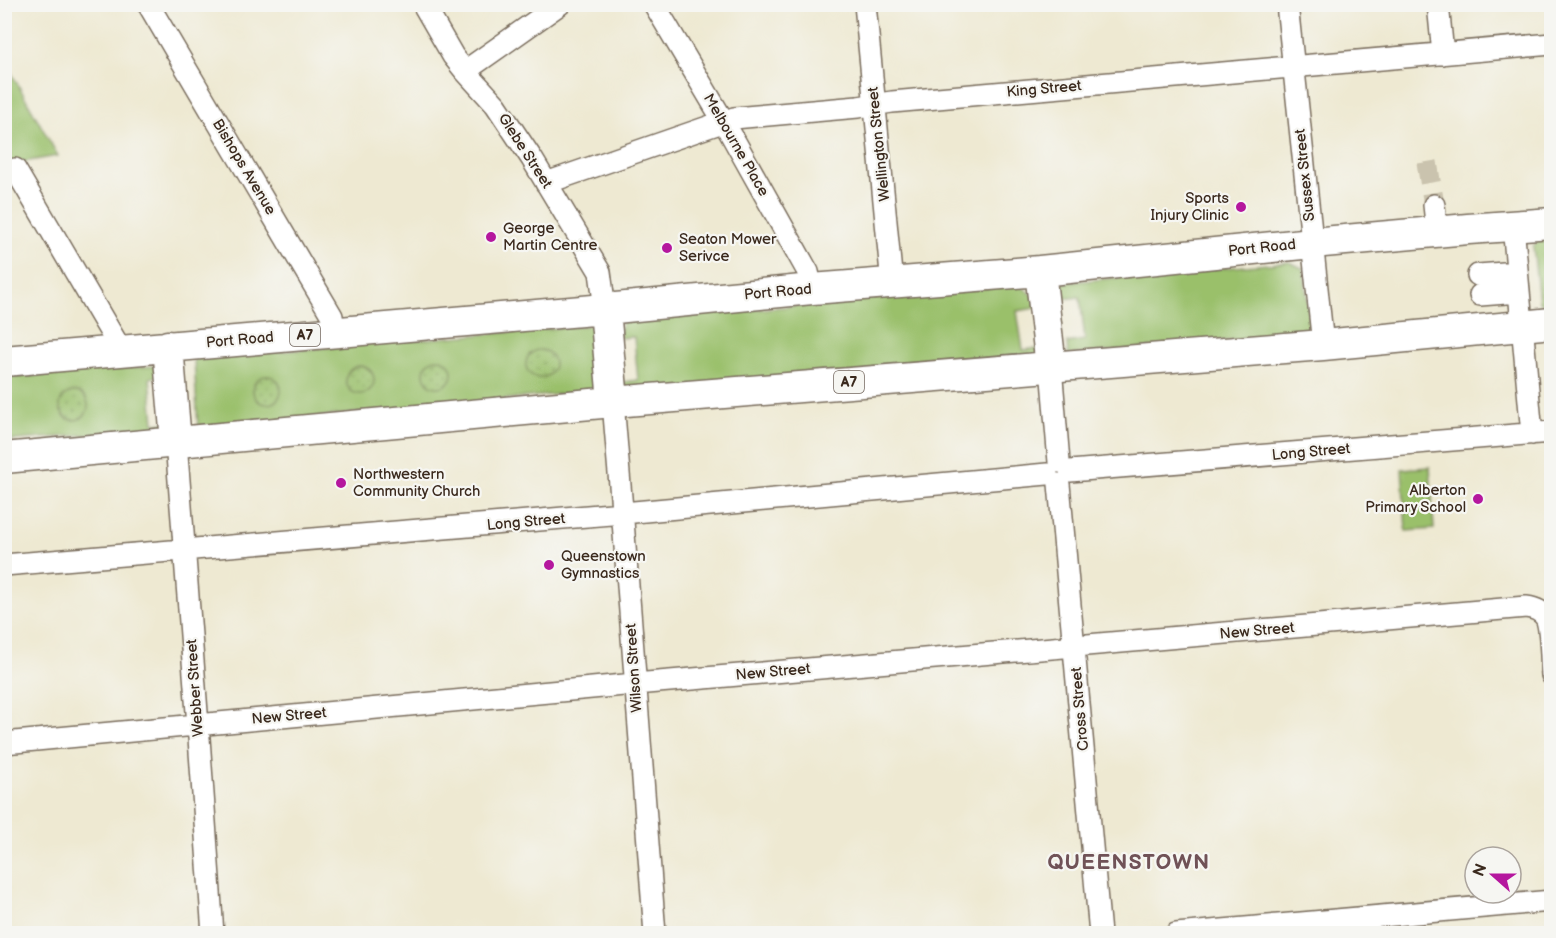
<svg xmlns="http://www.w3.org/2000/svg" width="1556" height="938" viewBox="0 0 1556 938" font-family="'Balsamiq Sans',sans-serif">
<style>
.green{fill:#9ac06b;stroke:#6a7544;stroke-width:1.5}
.garden{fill:url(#garden-dots);stroke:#6a7544;stroke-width:1.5}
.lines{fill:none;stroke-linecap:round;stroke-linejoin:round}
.minor-tunnel{stroke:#cac3ae;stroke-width:21;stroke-dasharray:21 10;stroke-linecap:butt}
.minor-casing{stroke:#7a6d5d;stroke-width:24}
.highway-casing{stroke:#7a6d5d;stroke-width:33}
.minor{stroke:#fff;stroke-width:21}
.highway{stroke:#fff;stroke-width:30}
.poi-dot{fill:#b5179e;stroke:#f6f6f2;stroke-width:2}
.labels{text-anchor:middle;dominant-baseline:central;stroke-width:4.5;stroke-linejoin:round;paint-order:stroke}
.shield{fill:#f6f6f2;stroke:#73675e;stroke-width:1.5}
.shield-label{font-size:14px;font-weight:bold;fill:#3b2a1e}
.street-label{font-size:15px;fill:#3b2a1e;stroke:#f6f6f2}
.poi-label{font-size:15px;fill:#3b2a1e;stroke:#f6f6f2;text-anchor:start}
.district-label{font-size:21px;font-weight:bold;letter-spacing:1.5px;fill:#705257;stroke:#f6f6f2}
</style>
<defs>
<pattern id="garden-dots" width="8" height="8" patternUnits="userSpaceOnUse" patternTransform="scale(1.5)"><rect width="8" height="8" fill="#9ac06b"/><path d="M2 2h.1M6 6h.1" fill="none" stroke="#7f9c57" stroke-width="1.8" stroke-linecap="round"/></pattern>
</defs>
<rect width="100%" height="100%" fill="#f6f6f2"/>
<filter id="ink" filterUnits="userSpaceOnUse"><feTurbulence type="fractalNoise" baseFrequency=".0167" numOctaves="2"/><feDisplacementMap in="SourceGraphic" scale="12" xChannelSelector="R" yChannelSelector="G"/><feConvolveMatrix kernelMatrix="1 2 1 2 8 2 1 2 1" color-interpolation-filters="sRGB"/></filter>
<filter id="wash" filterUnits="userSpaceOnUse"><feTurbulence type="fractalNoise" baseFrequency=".008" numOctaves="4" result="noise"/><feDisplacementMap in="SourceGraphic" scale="24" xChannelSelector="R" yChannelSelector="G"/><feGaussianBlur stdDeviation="1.35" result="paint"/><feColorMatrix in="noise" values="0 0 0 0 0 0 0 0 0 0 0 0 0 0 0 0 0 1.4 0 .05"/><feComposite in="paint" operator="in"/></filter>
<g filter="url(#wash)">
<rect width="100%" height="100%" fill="#eee9d2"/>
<path class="green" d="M4 60 58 156 5 165Z
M1551 236V308H1548L1539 302 1533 246 1542 237Z
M1290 262 1304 269 1311 333 1068 355 1067 343 1085 340 1080 297 1062 299 1061 283Z
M1019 285 1033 295 1037 308 1017 311 1023 350 1043 348 1040 358 628 392 623 382 638 380 634 337 619 338 622 322Z
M592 325 603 390 198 428 194 359Z
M155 366 158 376 150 378 154 423H166L163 429 5 441V378Z
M1430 467 1434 529 1406 531 1402 469Z"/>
<path class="garden" d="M526 364a14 14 0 1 1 28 0a14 14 0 1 1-28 0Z
M424 373a14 14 0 1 1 28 0a14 14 0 1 1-28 0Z
M346 380a14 14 0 1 1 28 0a14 14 0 1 1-28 0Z
M253 390a14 14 0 1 1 28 0a14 14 0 1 1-28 0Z
M60 406a14 14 0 1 1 28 0a14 14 0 1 1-28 0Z"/>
</g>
<g filter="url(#ink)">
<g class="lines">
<path class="minor-tunnel" d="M1427 162 1434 205"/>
<defs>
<path id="minor" d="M148 4 332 316 334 332
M423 4 453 56 465 71 496 105 532 159 600 272 605 309
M654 4 724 122 808 272 812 289
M865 4 892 284
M1287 4 1323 345
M1438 4 1443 54
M465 71 560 4
M15 169 121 350
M546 183 734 118 858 107 892 102 1552 44
M1434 205 1437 232
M1513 225 1532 434
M1478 275 1517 272
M1480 295 1519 292
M1051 367 1059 462
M613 402 623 521 655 934
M176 442 199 738 213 934
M1070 471 1552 432
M1059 484 1100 934
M4 565 623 513 1047 474
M4 743 635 684 1526 607C1534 608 1542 611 1546 618 1551 628 1551 663 1552 675
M1176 934 1552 901"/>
<path id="highway" d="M1040 271 1051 367
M605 309 613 402
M168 346 176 442
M4 361 605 309 812 289 1040 271 1312 243 1468 229 1552 223
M4 458 613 402 1323 345 1552 323"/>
</defs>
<use href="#minor" class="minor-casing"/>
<use href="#highway" class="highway-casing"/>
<use href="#minor" class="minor"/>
<use href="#highway" class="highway"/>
</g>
</g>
<g class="poi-dot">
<circle cx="1241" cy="207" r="6"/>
<circle cx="491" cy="237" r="6"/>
<circle cx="667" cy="248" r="6"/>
<circle cx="341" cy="483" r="6"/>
<circle cx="1478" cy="499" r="6"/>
<circle cx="549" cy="565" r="6"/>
</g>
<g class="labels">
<g class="shield">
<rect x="290" y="324" width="30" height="22" rx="4.5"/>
<rect x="834" y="371" width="30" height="22" rx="4.5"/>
</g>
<g class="shield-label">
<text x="305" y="335">A7</text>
<text x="849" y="382">A7</text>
</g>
<g class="street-label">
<text transform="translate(1044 89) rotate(-5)">King Street</text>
<text transform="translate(879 144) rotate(-96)">Wellington Street</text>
<text transform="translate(736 145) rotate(60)">Melbourne Place</text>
<text transform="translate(525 151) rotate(57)">Glebe Street</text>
<text transform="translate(244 167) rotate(59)">Bishops Avenue</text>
<text transform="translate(1305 175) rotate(-96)">Sussex Street</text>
<text transform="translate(1262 248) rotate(-6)">Port Road</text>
<text transform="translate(778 292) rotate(-5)">Port Road</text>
<text transform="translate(240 340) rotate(-5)">Port Road</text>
<text transform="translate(1311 452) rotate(-5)">Long Street</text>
<text transform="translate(526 522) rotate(-5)">Long Street</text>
<text transform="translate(1257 631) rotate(-5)">New Street</text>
<text transform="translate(634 668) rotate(-94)">Wilson Street</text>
<text transform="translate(773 672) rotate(-5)">New Street</text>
<text transform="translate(195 688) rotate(-94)">Webber Street</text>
<text transform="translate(1080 709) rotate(-95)">Cross Street</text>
<text transform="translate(289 716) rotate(-5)">New Street</text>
</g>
<g class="poi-label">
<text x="1229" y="198" text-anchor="end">Sports<tspan x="1229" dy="17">Injury Clinic</tspan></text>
<text x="503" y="228">George<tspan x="503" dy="17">Martin Centre</tspan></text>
<text x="679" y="239">Seaton Mower<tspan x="679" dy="17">Serivce</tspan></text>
<text x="353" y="474">Northwestern<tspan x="353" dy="17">Community Church</tspan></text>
<text x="1466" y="490" text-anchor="end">Alberton<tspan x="1466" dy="17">Primary School</tspan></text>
<text x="561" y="556">Queenstown<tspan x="561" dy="17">Gymnastics</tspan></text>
</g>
<g class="district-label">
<text x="1129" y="862">QUEENSTOWN</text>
</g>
</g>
<rect width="1556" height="938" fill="none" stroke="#f6f6f2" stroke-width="24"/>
<g transform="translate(1493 875) rotate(291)"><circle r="28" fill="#f6f6f2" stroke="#aba49d" stroke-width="1.5"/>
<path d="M0-4.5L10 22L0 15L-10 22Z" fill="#b5179e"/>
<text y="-9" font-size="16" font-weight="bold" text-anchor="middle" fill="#3b2a1e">N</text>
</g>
</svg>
